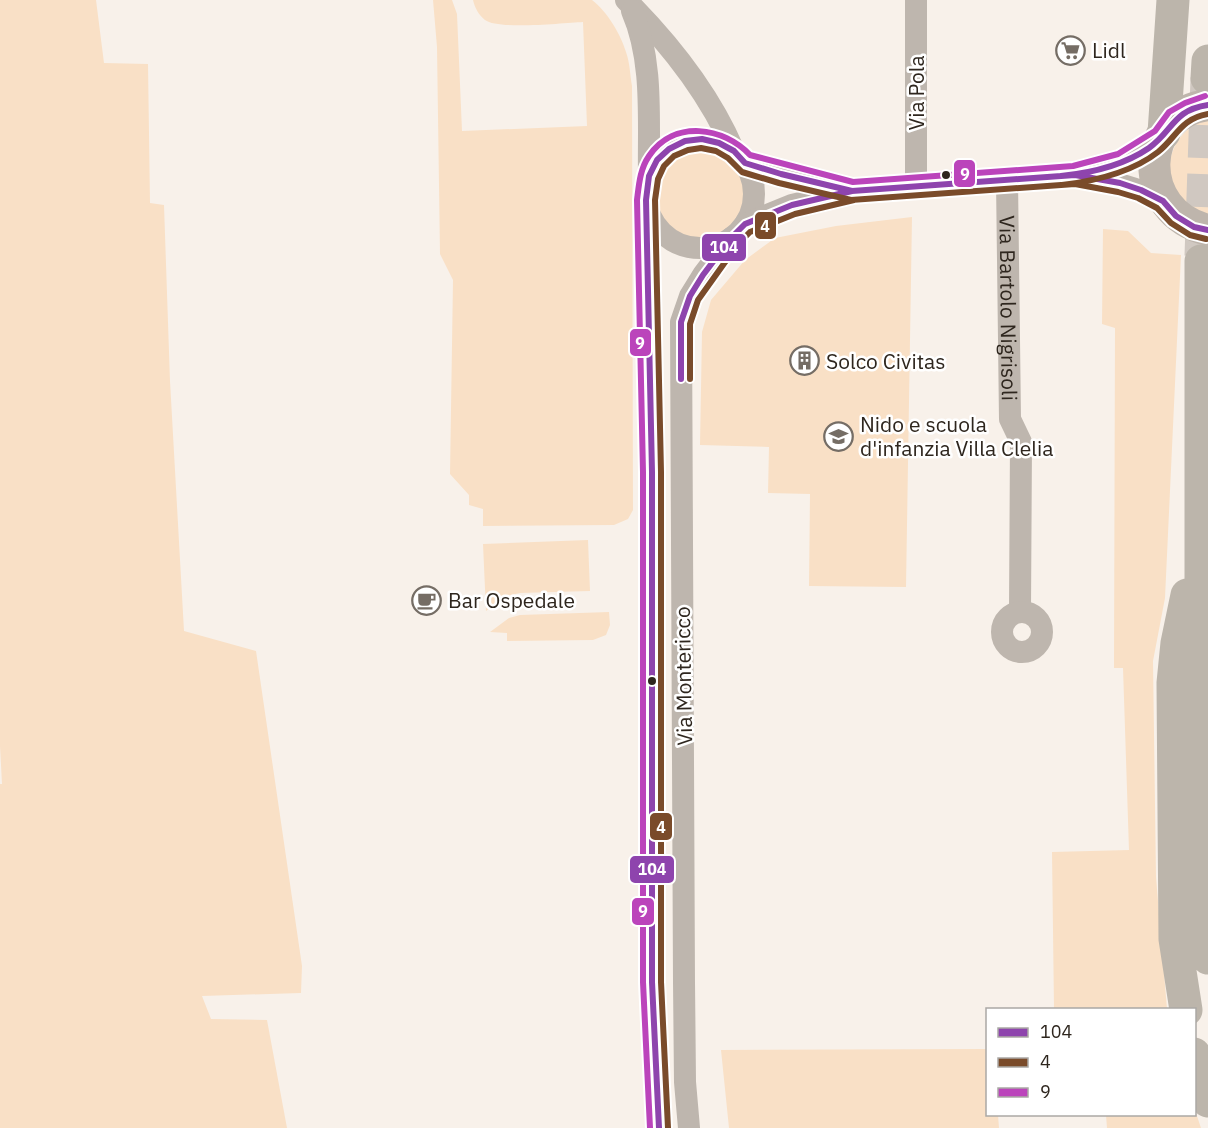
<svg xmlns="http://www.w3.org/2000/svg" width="1208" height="1128" viewBox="0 0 1208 1128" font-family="'IBM Plex Sans',sans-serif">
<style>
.green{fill:#f9e0c6}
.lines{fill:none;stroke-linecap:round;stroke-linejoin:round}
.highway-tunnel{stroke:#d0c8c1;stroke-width:33;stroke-dasharray:33 16;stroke-linecap:butt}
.street{stroke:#beb6ae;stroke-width:22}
.secondary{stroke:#beb5ac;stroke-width:32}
.highway{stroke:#bcb5ab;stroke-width:33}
.bus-1-casing{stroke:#fff;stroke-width:10}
.bus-2-casing{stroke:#fff;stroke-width:10}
.bus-3-casing{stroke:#fff;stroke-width:10}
.bus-1{stroke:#8e44ad;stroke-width:6}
.bus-2{stroke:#7a4b2a;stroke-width:6}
.bus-3{stroke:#b4b;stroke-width:6}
.bus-dot{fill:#2e261e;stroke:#fff;stroke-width:2}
.labels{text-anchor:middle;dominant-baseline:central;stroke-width:5;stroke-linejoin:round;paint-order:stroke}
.poi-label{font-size:21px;fill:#2e261e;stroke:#fff;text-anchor:start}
.street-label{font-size:21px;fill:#2e261e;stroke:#fff}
.line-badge{stroke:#fff;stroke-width:2}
.badge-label{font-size:16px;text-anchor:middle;font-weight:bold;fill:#fff}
</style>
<rect width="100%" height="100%" fill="#f8f1ea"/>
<path class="green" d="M0 0H96L104 63 148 64 150 203 164 205 170 381 184 631 256 651 302 966 301 993 202 996 211 1019 267 1020 287 1128H0V784H2L0 746Z
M433 0H452L457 14 462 131 587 126 583 22C563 23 498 30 485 20 478 14 475 8 473 0H592C607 11 621 35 626 52 630 63 630 75 632 86L633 510 628 519 614 525 483 526V509L469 505V495L450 474 453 280 440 254 437 47Z
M1208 120V215C1201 214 1197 210 1192 206 1187 203 1181 199 1177 194 1159 167 1175 127 1208 120Z
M655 193a45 45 0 1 1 90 0a45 45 0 1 1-90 0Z
M912 217 906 587 809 586 810 494 768 493 769 447 700 445 702 332 711 300 745 260 775 238 836 226Z
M1103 229 1128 231 1151 253 1181 255 1165 598 1153 661 1156 877 1167 1009H1054L1052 852 1129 850 1123 668H1114V664L1115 328 1102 324Z
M588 540 590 591 520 593 503 597 486 611 483 544Z
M609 612 610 625 606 635 593 640 507 641V633L490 632 509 618 520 615Z
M987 1049 988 1114 998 1115 999 1128H729L721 1050Z
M1195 1110 1201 1128H1107L1106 1115 1194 1114Z"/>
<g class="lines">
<path class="highway-tunnel" d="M1201 256 1207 78"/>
<g class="street">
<path d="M626 0C669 43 710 95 734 151"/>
<path d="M916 0V186"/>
<path d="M632 11C654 61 648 122 649 176"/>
<circle cx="700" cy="194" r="54"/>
<path d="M745 163 781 174 847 190"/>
<path d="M1079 176C1111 182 1135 186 1163 201"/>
<path id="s1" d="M1007 180 1010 419 1021 442 1020 611"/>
<path d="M646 200 652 472V982L659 1128"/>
<path d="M745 224 792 205 852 191 1075 175 1121 162 1161 138"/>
<circle cx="1022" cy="632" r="20"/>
<path d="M689 1128 685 1082 684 982 681 322 690 296 703 275 731 238"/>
</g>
<path class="secondary" d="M1208 105C1139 113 1134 212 1208 230"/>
<path class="highway" d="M1207 78 1208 61
M1164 133 1173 0
M1201 261V853L1208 958
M1186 1010 1175 939 1173 683 1177 643 1187 595
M1194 1054 1208 1101"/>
<defs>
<path id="bus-1" d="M1061 176C1091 173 1124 165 1149 148 1173 131 1173 110 1208 105
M681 379V322L690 296 703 275 731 238 745 224 792 205 852 191
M659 1128 652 982V472L646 200 649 176 657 160 669 149 685 141 702 139 719 143 734 151 745 163 781 174 852 191 1075 175 1120 183 1141 190 1163 201 1176 216 1194 227 1208 230"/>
<path id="bus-2" d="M1062 185C1095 181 1131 173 1158 152 1177 137 1180 119 1208 114
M690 379V324L698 300 738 244 750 232 795 214 854 200
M668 1128 661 982V472L655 200 658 179 664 166 674 156 688 150 701 148 716 151 728 158 742 172 779 183 851 200 1075 184 1118 192 1138 198 1157 208 1171 223 1190 235 1206 239"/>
<path id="bus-3" d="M650 1128 643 982V472L637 200C639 184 640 169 649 156 674 119 724 127 750 155L853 182 1073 166 1118 154 1155 131 1169 112 1185 103 1205 96"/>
</defs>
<use href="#bus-1" class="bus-1-casing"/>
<use href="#bus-2" class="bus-2-casing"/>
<use href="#bus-3" class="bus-3-casing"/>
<use href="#bus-1" class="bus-1"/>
<use href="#bus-2" class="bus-2"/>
<use href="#bus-3" class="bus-3"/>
</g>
<defs>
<symbol id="supermarket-ring" viewBox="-11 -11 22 22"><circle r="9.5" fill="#fff" stroke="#756d65" stroke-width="1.5"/><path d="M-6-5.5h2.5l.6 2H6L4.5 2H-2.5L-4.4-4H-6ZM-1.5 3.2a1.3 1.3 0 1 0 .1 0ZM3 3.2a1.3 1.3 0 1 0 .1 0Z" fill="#756d65"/></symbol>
<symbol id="building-ring" viewBox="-11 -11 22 22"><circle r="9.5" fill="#fff" stroke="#756d65" stroke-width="1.5"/><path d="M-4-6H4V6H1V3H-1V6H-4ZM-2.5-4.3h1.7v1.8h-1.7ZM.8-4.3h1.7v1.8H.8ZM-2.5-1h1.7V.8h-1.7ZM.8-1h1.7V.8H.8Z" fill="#756d65"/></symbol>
<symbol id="school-ring" viewBox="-11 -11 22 22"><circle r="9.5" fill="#fff" stroke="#756d65" stroke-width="1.5"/><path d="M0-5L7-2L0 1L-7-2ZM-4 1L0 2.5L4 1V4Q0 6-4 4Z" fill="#756d65"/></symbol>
<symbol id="cafe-ring" viewBox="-11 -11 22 22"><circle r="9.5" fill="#fff" stroke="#756d65" stroke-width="1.5"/><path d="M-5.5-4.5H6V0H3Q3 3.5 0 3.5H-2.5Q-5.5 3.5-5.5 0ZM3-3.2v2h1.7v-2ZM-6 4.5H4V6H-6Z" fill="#756d65"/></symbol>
</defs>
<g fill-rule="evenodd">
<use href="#supermarket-ring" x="1054" y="34" width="33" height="33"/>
<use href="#building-ring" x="788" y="344" width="33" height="33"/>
<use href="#school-ring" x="822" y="420" width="33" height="33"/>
<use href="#cafe-ring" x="410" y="584" width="33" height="33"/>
</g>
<g class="bus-dot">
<circle cx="946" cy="175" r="5"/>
<circle cx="652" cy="681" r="5"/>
</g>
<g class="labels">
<g class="poi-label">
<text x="1092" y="50">Lidl</text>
<text x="826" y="361">Solco Civitas</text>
<text x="860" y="424">Nido e scuola<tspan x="860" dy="24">d'infanzia Villa Clelia</tspan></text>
<text x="448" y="600">Bar Ospedale</text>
</g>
<g class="street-label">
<text transform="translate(916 93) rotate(-90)">Via Pola</text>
<text stroke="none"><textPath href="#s1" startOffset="128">Via Bartolo Nigrisoli</textPath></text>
<text transform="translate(683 676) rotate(-91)">Via Montericco</text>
</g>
</g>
<g class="line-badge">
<rect x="953" y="159" width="23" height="29" rx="6" fill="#b4b"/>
<rect x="754" y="211" width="23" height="29" rx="6" fill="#7a4b2a"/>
<rect x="701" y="233" width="46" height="29" rx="6" fill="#8e44ad"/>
<rect x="629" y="328" width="23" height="29" rx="6" fill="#b4b"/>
<rect x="649" y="812" width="24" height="29" rx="6" fill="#7a4b2a"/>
<rect x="629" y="855" width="46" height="29" rx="6" fill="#8e44ad"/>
<rect x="631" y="897" width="24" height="29" rx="6" fill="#b4b"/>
</g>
<g class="badge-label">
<text x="965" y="180">9</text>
<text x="765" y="232">4</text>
<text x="724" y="253">104</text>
<text x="640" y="349">9</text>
<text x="661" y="833">4</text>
<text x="652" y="875">104</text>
<text x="643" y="917">9</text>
</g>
<rect x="986" y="1008" width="210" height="108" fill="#ffffff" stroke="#aba8a5" stroke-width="1.5"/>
<rect x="998" y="1028" width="30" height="9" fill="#8e44ad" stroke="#aba8a5" stroke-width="1.5"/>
<text x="1040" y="1038" font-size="18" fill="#2e261e">104</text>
<rect x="998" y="1058" width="30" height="9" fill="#7a4b2a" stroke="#aba8a5" stroke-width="1.5"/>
<text x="1040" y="1068" font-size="18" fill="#2e261e">4</text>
<rect x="998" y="1088" width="30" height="9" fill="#bb44bb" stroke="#aba8a5" stroke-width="1.5"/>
<text x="1040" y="1098" font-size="18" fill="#2e261e">9</text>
</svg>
